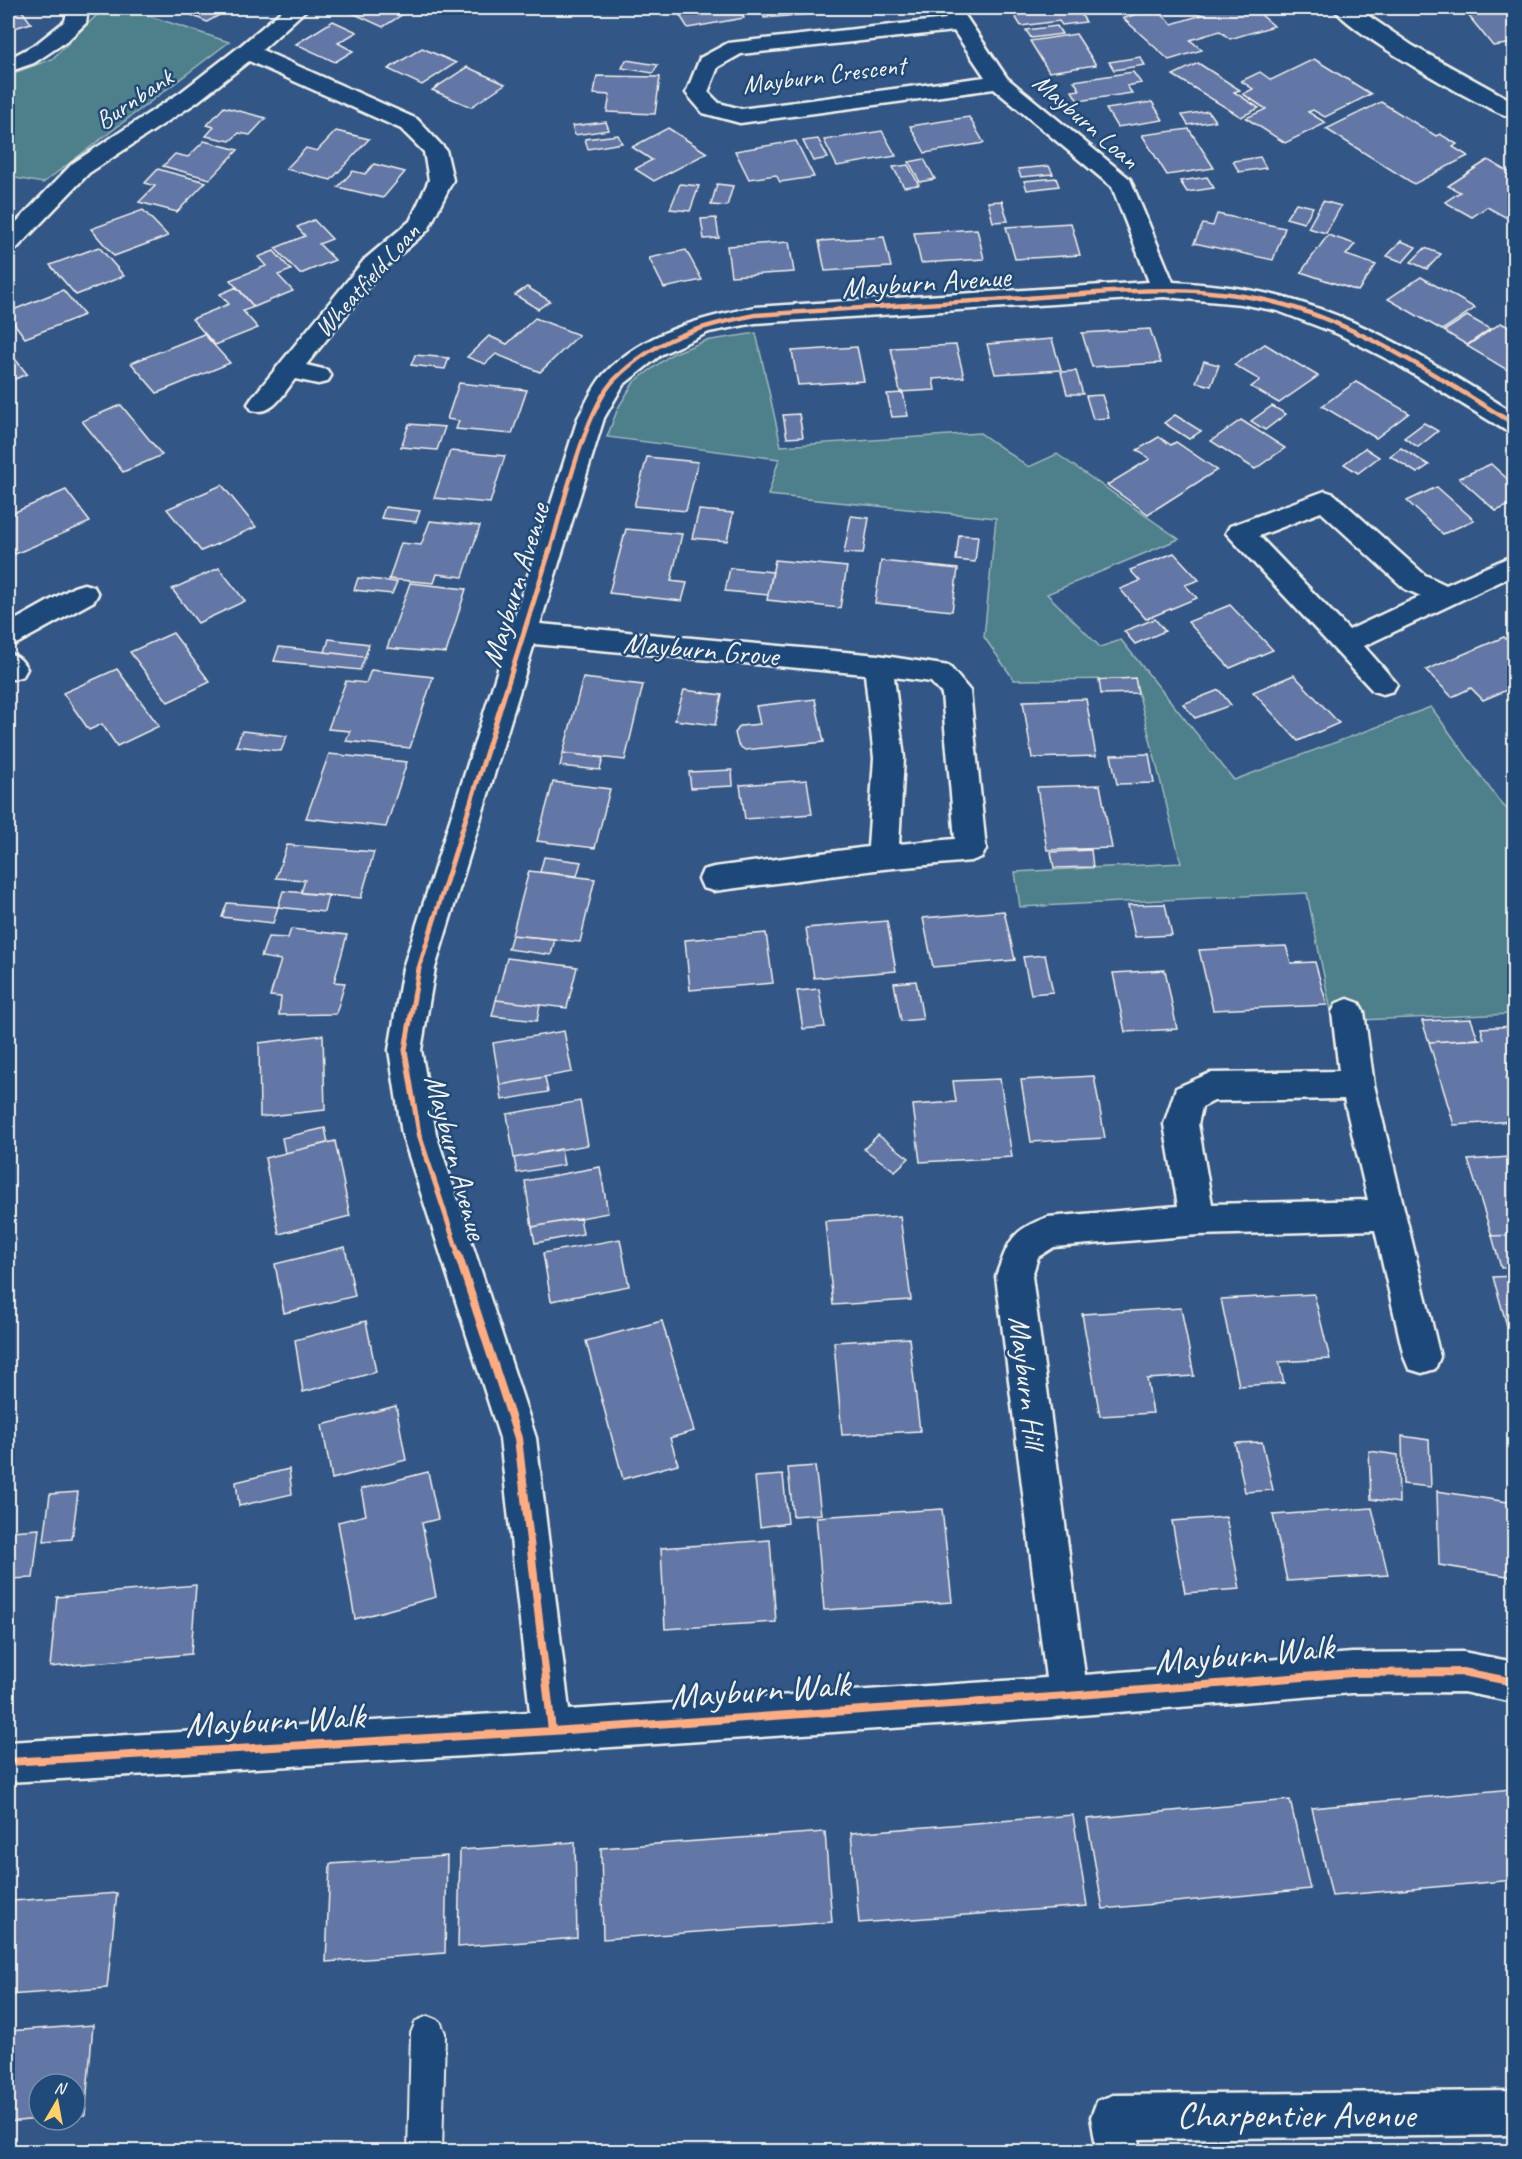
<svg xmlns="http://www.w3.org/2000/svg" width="1522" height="2159" viewBox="0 0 1522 2159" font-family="Caveat,sans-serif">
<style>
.green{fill:#4e808b;stroke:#a1b8ba;stroke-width:1.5}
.building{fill:#6377a6;stroke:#f4f1e8;stroke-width:1.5}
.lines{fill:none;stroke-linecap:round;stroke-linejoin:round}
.lane-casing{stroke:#f4f1e8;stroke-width:4}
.street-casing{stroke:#f4f1e8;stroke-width:5}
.secondary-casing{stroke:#f4f1e8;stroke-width:5}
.lane{fill:#1f4a7a;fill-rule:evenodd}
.street{fill:#1f4a7a;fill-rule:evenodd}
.secondary{fill:#1f4a7a;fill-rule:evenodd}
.cycleway-far2-casing{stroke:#1f4a7a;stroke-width:8}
.cycleway-far1-casing{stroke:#1f4a7a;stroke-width:9}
.cycleway-casing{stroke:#1f4a7a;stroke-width:11}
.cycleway-far2{stroke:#ffac80;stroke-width:4.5}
.cycleway-far1{stroke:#ffac80;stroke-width:5}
.cycleway{stroke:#ffac80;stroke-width:8}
.labels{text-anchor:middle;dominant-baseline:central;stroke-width:5;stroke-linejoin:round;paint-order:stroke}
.far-street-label{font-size:26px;fill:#f4f1e8;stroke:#1f4a7a}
.street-label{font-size:30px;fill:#f4f1e8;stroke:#1f4a7a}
.near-street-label{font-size:36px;fill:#f4f1e8;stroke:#1f4a7a}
</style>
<rect width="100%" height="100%" fill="#325787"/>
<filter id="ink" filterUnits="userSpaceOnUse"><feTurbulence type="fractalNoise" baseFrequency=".0167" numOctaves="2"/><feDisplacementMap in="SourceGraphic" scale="12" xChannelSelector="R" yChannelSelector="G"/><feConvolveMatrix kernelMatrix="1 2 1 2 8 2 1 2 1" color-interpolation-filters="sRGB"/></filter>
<g filter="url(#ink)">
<path class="green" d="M104 8H125L229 42 43 183 10 177 8 180V75L52 59Z
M756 333 781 446 980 433 1029 467 1057 454 1179 539 1047 594 1100 647 1121 640 1234 780 1431 707 1499 801 1514 816V1014L1333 1021 1307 893 1020 907 1015 872 1181 863 1135 679 1014 680 984 637 996 518 768 495 779 459 607 437 618 408 634 382 672 354 705 341Z"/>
<path class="building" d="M8 8H20L31 23 8 30Z
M175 8H232L207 22Z
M357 8H400L408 11 383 27 350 12Z
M675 8H738L744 18 688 28Z
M762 8H824L825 13 764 18Z
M1010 8H1077L1086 22 1062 25 1059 21 1021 26Z
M1193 8H1253L1274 26 1230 39 1220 31 1190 40 1202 50 1169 60 1123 18 1156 9 1172 24 1202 15Z
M1514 8V43L1493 46 1468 15Z
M333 21 357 32 338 43 353 51 335 62 296 44Z
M1057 26 1062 34 1031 38 1026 30Z
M1076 34 1096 65 1049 72 1030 41Z
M422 48 456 63 422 85 388 69Z
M1140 57 1145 65 1114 70 1109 62Z
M1314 59 1371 94 1325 117 1313 110 1308 112 1326 123 1285 143 1246 118 1266 109 1243 94 1253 89 1241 81 1260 72 1271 80Z
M626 60 658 65 653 73 622 68Z
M1198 63 1240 90 1234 92 1259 108 1241 117 1173 75Z
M467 67 505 84 471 107 432 90Z
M1133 72 1141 83 1127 86 1132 93 1078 101 1072 91 1080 90 1074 81Z
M597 76 660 77 655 114 607 112 610 95 594 94Z
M1152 102 1163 120 1117 127 1106 109Z
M1381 102 1436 136 1440 134 1457 144 1453 147 1468 156 1414 184 1326 129Z
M224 107 266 118 250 135 239 133 230 141 206 136 214 127 207 125Z
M1208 111 1215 121 1188 125 1182 115Z
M969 117 984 143 925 153 910 126Z
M606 122 609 130 575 135 572 126Z
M668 128 707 153 654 181 635 169 652 160 632 147Z
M1189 129 1214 168 1167 175 1142 135Z
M336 131 369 139 331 180 286 169 306 148 317 151Z
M882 131 896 156 837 166 824 140Z
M618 135 622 143 588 149 585 139Z
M818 139 828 158 813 161 803 141Z
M204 141 238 150 210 179 163 166 175 154 188 157Z
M796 141 814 177 780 182 776 175 749 179 735 151Z
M1260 157 1266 168 1239 172 1233 161Z
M924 159 935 179 920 182 909 162Z
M1488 160 1514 175V214L1507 218 1487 207 1472 217 1445 202 1460 192 1448 186Z
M374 164 405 172 383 198 338 187 353 171 365 174Z
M908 165 919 185 904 187 893 167Z
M1049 166 1053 174 1021 177 1018 169Z
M158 169 168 172 206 182 177 212 139 202 155 186 145 183Z
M1207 177 1214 188 1187 192 1180 181Z
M1056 178 1059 186 1027 190 1024 181Z
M680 184 699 186 690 211 670 209Z
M717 184 733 186 727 206 711 205Z
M1002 201 1008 221 993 222 988 202Z
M1323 201 1341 206 1326 233 1308 228Z
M1296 203 1313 207 1304 223 1286 218Z
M143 210 168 236 114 256 91 229Z
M1217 214 1285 228 1273 260 1194 243 1203 224 1213 226Z
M716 218 719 238 704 239 701 219Z
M314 220 332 239 319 244 335 260 300 274 275 248 305 236 297 227Z
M1071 223 1080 255 1015 259 1006 227Z
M977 229 984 259 921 263 914 233Z
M1328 235 1355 244 1346 255 1376 265 1358 291 1301 272Z
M884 237 891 267 825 271 819 241Z
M1401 241 1416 247 1403 262 1387 256Z
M789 242 794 272 731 276 727 246Z
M99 247 124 276 76 295 50 265Z
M1425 248 1441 254 1427 269 1411 262Z
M686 250 702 280 664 288 649 258Z
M274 251 291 270 278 275 293 291 254 307 230 280 266 266 258 257Z
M1421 277 1475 308 1442 330 1388 299Z
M237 287 254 307 243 311 258 328 215 345 192 319 229 304 220 294Z
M527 287 550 301 538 309 515 295Z
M63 290 84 315 25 338 8 315V312Z
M1467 316 1490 329 1467 345 1444 331Z
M535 318 579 335 540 372 496 354 485 364 467 357 489 336 507 344Z
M1501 323 1514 330V374L1467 346Z
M1150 329 1161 363 1092 367 1082 333Z
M204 334 230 363 157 393 131 363Z
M1052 339 1061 370 995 374 987 344Z
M1265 344 1291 360 1318 376 1279 403 1251 387 1260 380 1234 365Z
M956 345 964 377 933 379 935 390 900 392 891 348Z
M857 347 864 381 798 385 792 351Z
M8 350 27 374 8 382Z
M415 355 449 358 445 369 411 365Z
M1204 361 1219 365 1211 386 1196 382Z
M1076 371 1083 394H1067L1061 372Z
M1356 382 1409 413 1376 438 1322 406Z
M459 383 527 390 512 434 456 429 459 421 447 419Z
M903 393 908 416 892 417 887 394Z
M1102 395 1109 418 1093 419 1086 396Z
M121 405 162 455 123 472 82 421Z
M1272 406 1286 414 1265 430 1251 421Z
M799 414 803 437 787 438 783 415Z
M1175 415 1201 431 1189 439 1164 423Z
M1241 420 1285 448 1255 469 1211 441Z
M1424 423 1438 431 1418 447 1404 438Z
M409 424 445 427 437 450 401 447Z
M1159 437 1171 445 1176 442 1217 470 1148 514 1107 485 1150 459 1137 450Z
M1365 448 1379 457 1358 473 1344 464Z
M1401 448 1429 465 1417 473 1390 456Z
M450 451 505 456 490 503 434 498Z
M647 457 698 462 686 511 634 506Z
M1491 464 1514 485V503L1496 511 1459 478Z
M222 485 256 527 201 551 167 509Z
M1437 487 1474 520 1443 534 1407 501Z
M66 490 90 522 15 554 8 543V515Z
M385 507 420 511 416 522 381 518Z
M699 510 733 513 727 541 692 538Z
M851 516 869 518 863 554 844 553Z
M430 521 480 526 463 577 437 574 434 583 389 579 401 543 421 545Z
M626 529 682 534 671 581 687 583 682 601 609 593Z
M959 535 978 536 975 562 956 560Z
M1174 553 1199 580 1185 585 1197 598 1146 619 1120 589 1140 581 1130 570Z
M775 560 847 567 840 608 767 600Z
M881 561 958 569 952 611 875 603Z
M219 568 245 601 198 623 172 589Z
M730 568 773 572 768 595 725 591Z
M358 578 397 582 392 594 354 590Z
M410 583 466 589 446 653 387 648Z
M1230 605 1273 650 1230 668 1188 622Z
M1155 619 1165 631 1135 644 1124 631Z
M173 633 210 682 168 702 130 652Z
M1504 637 1514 647V687L1483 700 1471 688 1452 697 1426 670Z
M329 639 369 644 365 657 325 652Z
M279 647 325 652 365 657 360 670 274 661Z
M117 669 159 726 117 746 102 724 89 730 63 693Z
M371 670 433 677 410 748 346 741 350 731 328 729 346 681 366 683Z
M1294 675 1339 723 1298 741 1253 692Z
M583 678 643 685 625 760 563 753Z
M1135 678 1138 693 1101 694 1099 680Z
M684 690 722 695 715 725 675 720Z
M1219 690 1231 705 1195 718 1183 704Z
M815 699 824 742 745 750 738 745 735 733 740 726 760 724 756 706Z
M1086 699 1096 756 1032 758 1023 701Z
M242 731 287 736 281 751 236 746Z
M563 753 603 758 600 770 560 766Z
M329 754 407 762 386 827 306 818Z
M1149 754 1154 783 1117 784 1111 755Z
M732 770 733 786 691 788 689 772Z
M807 780 812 814 745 819 740 785Z
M553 782 610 789 595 848 537 841Z
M1100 785 1112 848 1047 850 1037 787Z
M287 845 374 852 361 898 301 893 305 880 276 878Z
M1091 850 1093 867 1054 868 1051 852Z
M544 857 581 862 577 876 540 872Z
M529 871 595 879 580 942 512 935Z
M283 891 328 895 324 912 278 907Z
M227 903 278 907 273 923 222 917Z
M1165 904 1172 935 1135 937 1128 905Z
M1004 911 1015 960 933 967 923 918Z
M887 921 896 971 814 978 806 928Z
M291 929 347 935 334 982 345 983 336 1014 279 1015 281 997 270 996 281 960 261 957 268 937 288 938Z
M766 933 773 983 690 990 685 940Z
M512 935 555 939 551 955 508 949Z
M1286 946 1291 963 1315 962 1327 1005 1213 1010 1199 950Z
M1045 955 1053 992 1031 994 1023 957Z
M507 958 577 967 567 1008 496 1000Z
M1165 970 1177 1029 1125 1032 1113 973Z
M916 981 923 1019 901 1021 894 983Z
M819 989 825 1027 803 1029 797 991Z
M496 1000 540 1005 537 1021 492 1016Z
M1471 1019 1478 1039 1429 1042 1422 1021Z
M1514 1026V1077L1506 1078 1514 1104V1121L1454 1125 1429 1042 1484 1039 1481 1028Z
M564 1031 572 1072 500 1085 493 1043Z
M323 1035 325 1110 260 1117 259 1043Z
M1094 1076 1105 1138 1031 1142 1021 1080Z
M545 1077 548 1092 502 1100 500 1085Z
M1000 1079 1012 1157 920 1162 913 1105 956 1102 953 1081Z
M580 1101 588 1145 514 1158 507 1114Z
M325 1128 328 1143 285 1153 282 1138Z
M878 1135 909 1158 895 1171 864 1149Z
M335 1141 350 1216 279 1234 265 1158Z
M561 1149 564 1165 517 1173 514 1158Z
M1510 1157H1514V1235L1492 1236 1468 1160Z
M600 1167 608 1213 532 1227 525 1181Z
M900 1216 911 1300 833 1305 825 1221Z
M580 1218 583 1234 535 1243 532 1227Z
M1514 1235V1267L1501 1268 1492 1236Z
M620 1239 629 1286 551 1301 543 1253Z
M345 1247 355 1296 284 1313 275 1264Z
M1514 1276V1350L1493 1277Z
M1314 1294 1330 1359 1279 1362 1284 1383 1239 1386 1221 1299Z
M1181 1308 1194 1376 1147 1379 1153 1413 1100 1416 1082 1314Z
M366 1321 376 1372 303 1392 295 1340Z
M662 1321 694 1431 670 1438 678 1464 623 1479 586 1341Z
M909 1338 920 1431 842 1435 834 1342Z
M396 1406 406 1460 332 1479 322 1425Z
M1402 1436 1429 1440 1431 1487 1403 1484Z
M1262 1442 1273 1490 1245 1492 1235 1443Z
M1369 1451 1398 1455 1399 1503 1371 1499Z
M815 1466 821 1514 793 1516 788 1468Z
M289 1469 292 1494 239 1506 236 1482Z
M428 1472 438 1519 422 1523 436 1597 355 1619 338 1522 366 1515 361 1489Z
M783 1475 788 1523 760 1527 755 1477Z
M1437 1491 1514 1503V1577L1439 1565Z
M78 1492 72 1539 44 1541 50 1494Z
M1372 1508 1388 1575 1287 1581 1273 1515Z
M942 1509 952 1602 824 1610 816 1517Z
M1226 1517 1240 1589 1185 1593 1172 1521Z
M39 1529 33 1578 8 1579 11 1531Z
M770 1540 776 1622 665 1629 661 1548Z
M196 1585 191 1654 50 1667 57 1597Z
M1512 1789 1514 1796V1880L1332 1896 1312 1808Z
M1290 1800 1310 1889 1103 1909 1087 1819Z
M1073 1815 1087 1906 859 1923 851 1833Z
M825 1832 832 1922 603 1939 601 1848Z
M575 1842 577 1938 458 1947 460 1850Z
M447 1856 445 1953 326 1962 330 1864Z
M117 1893 107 1988 8 1995V1947L13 1901Z
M93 2025 85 2115 75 2116V2084H39V2119L8 2122V2031Z"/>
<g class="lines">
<defs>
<path id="lane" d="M428 2016 440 2021 445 2033 442 2152H408L411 2033 416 2021Z"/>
<path id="street" d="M68 8H88L86 23 67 41 34 63 8 72V59L36 44 65 21Z
M285 8H308L262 50 417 119 446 150 453 180 428 230 383 269 306 365 327 370 331 376 327 382 318 384 295 379C283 394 273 416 252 410L248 404 252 398 365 259 410 221 429 180 424 152 401 129 249 61 197 102 89 173 16 249 8 251V231L73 163 181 92 239 47Z
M940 8H960L1007 78 1130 179 1173 282C1207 284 1240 287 1273 295 1362 316 1438 366 1514 413V432L1505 430 1395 363 1338 334 1278 311 1241 304 1164 297 755 323 709 332 662 354 623 385 604 418 540 624 878 655 949 666 970 691 986 849 982 857 971 861 883 869 714 891 703 888 699 879 703 870 714 867 868 847 874 758 865 674 534 644 435 968 421 1050 436 1134 536 1438 569 1710 1046 1678 996 1276C1009 1241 1011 1230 1048 1217L1178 1206 1164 1124 1176 1088 1210 1073 1339 1071 1332 1012 1337 1003 1348 999 1359 1003 1364 1012 1374 1085 1440 1357 1435 1369 1422 1373 1409 1369 1404 1357 1375 1230 1198 1235 1054 1247 1038 1257 1032 1276 1085 1675 1352 1653 1463 1652 1514 1662V1702L1463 1692 1352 1693 1068 1716 552 1751 8 1782V1742L530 1712 500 1438 402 1134 389 1050 403 968 578 418C586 404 593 386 604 374 644 332 701 318 755 307L1149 282 1112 187 994 89 740 123 703 113 686 93 700 58 728 43 946 19ZM954 31 985 77 741 109 719 103 708 92 718 67 741 54ZM894 677 931 682 942 694 955 839 899 844 904 758ZM1344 1099 1368 1200 1212 1204 1198 1124 1202 1107 1214 1101Z
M1325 491 1334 494 1425 575 1446 585 1514 555V575L1364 646 1397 684 1393 691 1383 694 1373 691 1226 533 1230 526ZM1321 512 1405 589 1421 596 1349 630 1259 536Z
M84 584 94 587 98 594 94 601 18 643 8 646V624L74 587Z
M8 653C18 656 22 660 27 669L23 676 13 679 8 678Z
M1514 2091V2135L1139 2139 1141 2152H1097L1091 2117 1097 2101 1113 2095Z"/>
<path id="secondary" d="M1334 8H1357L1413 46 1514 102V118C1487 112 1345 30 1334 8Z"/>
</defs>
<use href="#lane" class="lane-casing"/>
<use href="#street" class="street-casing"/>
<use href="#secondary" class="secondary-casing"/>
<use href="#lane" class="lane"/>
<use href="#street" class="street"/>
<use href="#secondary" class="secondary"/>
<defs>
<path id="cycleway-far2" d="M550 551C562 509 586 407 615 379 656 338 700 326 755 315 846 309 936 303 1027 298 1113 292 1200 281 1285 305 1368 329 1441 379 1514 424"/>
<path id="cycleway-far1" d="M459 1256 419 1134 405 1050 419 968 550 549"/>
<path id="cycleway" d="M458 1254 518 1438 552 1731
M8 1762 552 1731 1068 1696 1352 1673 1463 1672 1514 1682"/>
</defs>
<use href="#cycleway-far2" class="cycleway-far2-casing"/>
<use href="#cycleway-far1" class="cycleway-far1-casing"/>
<use href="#cycleway" class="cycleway-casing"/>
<use href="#cycleway-far2" class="cycleway-far2"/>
<use href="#cycleway-far1" class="cycleway-far1"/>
<use href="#cycleway" class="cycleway"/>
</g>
</g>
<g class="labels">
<g class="far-street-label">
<text transform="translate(824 75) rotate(-7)">Mayburn Crescent</text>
<text transform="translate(134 99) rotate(-34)">Burnbank</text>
<text transform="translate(1086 121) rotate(41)">Mayburn Loan</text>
<text transform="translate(367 280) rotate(-48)">Wheatfield Loan</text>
</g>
<g class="street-label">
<text transform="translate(926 282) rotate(-4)">Mayburn Avenue</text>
<text transform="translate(515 585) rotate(-73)">Mayburn Avenue</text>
<text transform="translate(701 649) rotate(5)">Mayburn Grove</text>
<text transform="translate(456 1157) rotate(75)">Mayburn Avenue</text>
<text transform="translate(1027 1382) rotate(83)">Mayburn Hill</text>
</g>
<g class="near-street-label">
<text transform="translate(1244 1654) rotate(-5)">Mayburn Walk</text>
<text transform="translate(760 1690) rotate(-4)">Mayburn Walk</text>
<text transform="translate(275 1720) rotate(-3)">Mayburn Walk</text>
<text x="1296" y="2115">Charpentier Avenue</text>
</g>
</g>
<rect width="1522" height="2159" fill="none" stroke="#1f4a7a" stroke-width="30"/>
<rect x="15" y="15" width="1492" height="2129" fill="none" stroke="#f4f1e8" stroke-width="2" filter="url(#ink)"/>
<g transform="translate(57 2102) rotate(10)"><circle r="28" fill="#1f4a7a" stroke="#748da6" stroke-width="1.5"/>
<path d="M0-4.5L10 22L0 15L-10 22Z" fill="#ffd166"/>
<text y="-9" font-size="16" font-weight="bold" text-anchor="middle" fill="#f4f1e8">N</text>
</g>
</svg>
